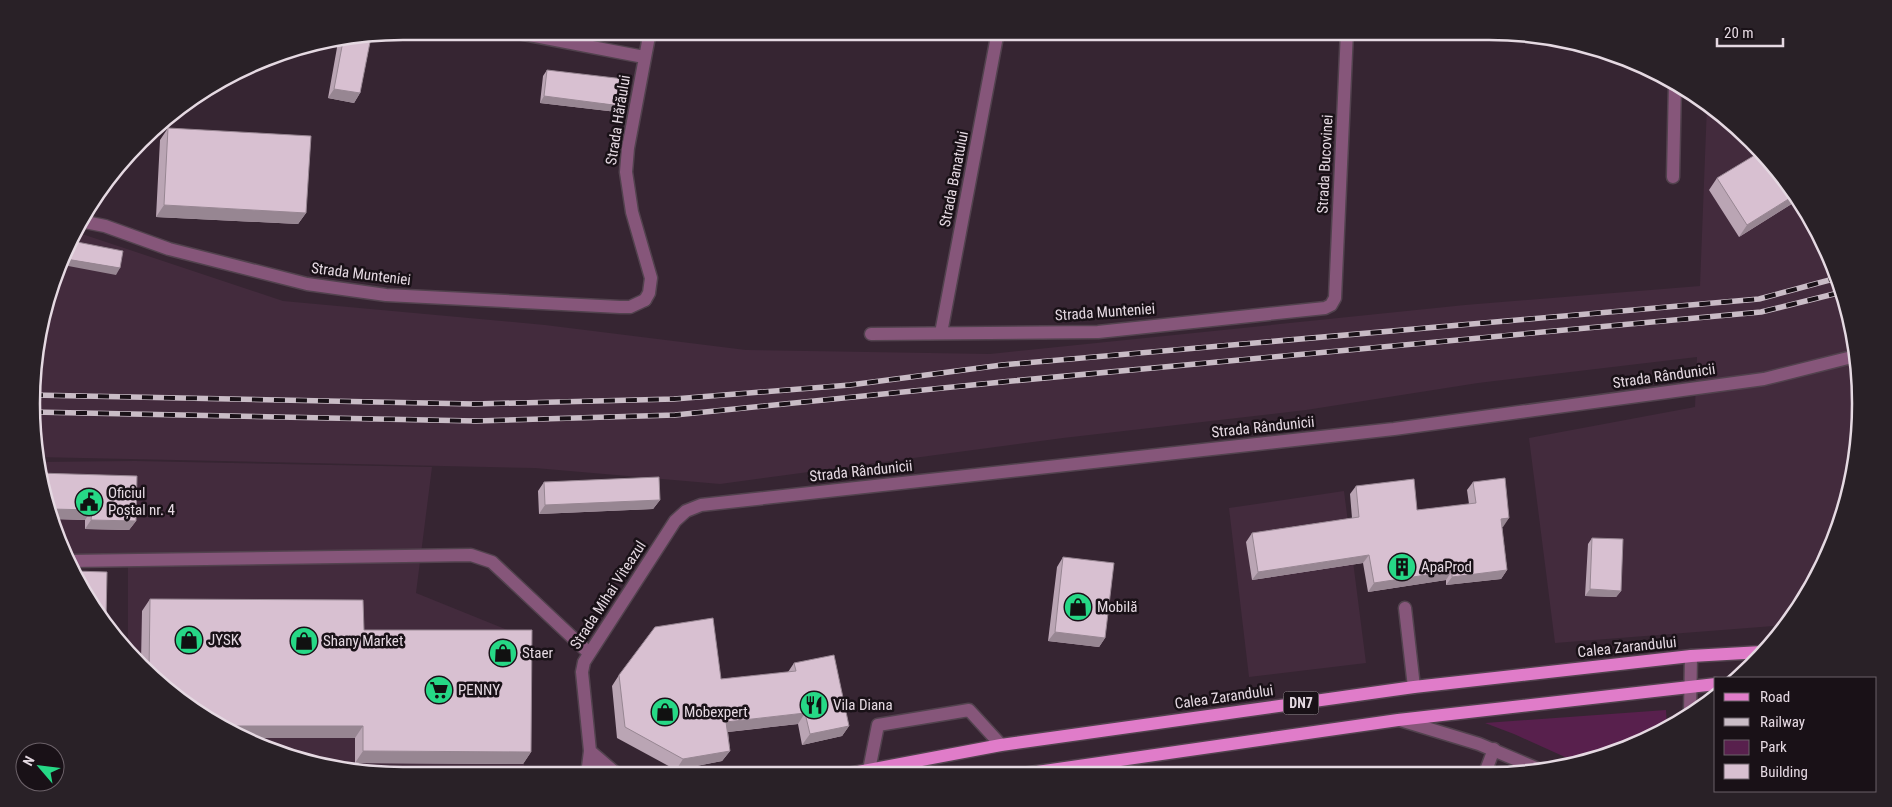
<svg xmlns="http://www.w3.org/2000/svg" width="1892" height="807" viewBox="0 0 1892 807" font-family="'Roboto Condensed',sans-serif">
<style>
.built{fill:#432b3d}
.green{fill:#58204d}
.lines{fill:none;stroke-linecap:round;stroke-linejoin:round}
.service-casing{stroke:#52424e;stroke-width:15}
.minor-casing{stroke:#52424e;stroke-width:15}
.tertiary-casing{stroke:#52424e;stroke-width:15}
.primary-casing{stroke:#52424e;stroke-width:15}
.service{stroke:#86567a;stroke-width:12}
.minor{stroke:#86567a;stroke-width:12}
.tertiary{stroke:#86567a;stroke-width:12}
.primary{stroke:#e07cc9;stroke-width:12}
.rail-casing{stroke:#c9bcc6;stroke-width:5.5}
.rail{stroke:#191117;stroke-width:4;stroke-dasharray:11;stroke-linecap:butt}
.wall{fill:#baa5b4}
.shaded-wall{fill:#978692}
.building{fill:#d8c0d1;stroke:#978692}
.labels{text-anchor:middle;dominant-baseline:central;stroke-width:5;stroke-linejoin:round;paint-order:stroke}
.shield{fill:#191117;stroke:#a89da5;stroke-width:1}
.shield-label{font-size:14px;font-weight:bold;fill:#e5d9e2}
.street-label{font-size:15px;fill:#e5d9e2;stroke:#191117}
.poi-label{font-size:15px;fill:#e5d9e2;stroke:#191117;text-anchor:start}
.rim{fill:none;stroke:#e5d9e2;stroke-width:2.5}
</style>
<rect width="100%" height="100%" fill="#362532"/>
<path class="built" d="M1707 105 1734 124 1784 177 1822 239 1848 307 1860 379 1858 452 1841 523 1787 625 1555 643 1529 438 1695 407 1697 357 1478 383 1306 410 1063 438 720 484 535 468 36 457 31 403 38 331 76 232 283 301 545 325 746 350 990 354 1465 305 1700 286Z
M135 461 432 467 416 593 525 637 524 775 403 776 284 756 218 726 158 684 128 647V567L72 565 38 476 37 462Z
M1344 491 1366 663 1249 677 1229 508Z"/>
<path class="green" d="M1666 710 1667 727 1631 747 1576 762 1514 734 1485 723Z"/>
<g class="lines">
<defs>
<path id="service" d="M80 221 105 226 169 249 307 284 386 295 620 307H630L645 300
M70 561 471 555 492 562 589 653
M1405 608 1414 687
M869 770 878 725 969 710 1001 745
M1485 773 1494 749"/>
<path id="minor" d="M508 31 644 57
M1673 177 1675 82
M645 300 649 293 651 278 632 212 626 172 628 148 650 31
M941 333 998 31
M871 334 1098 332 1325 308 1331 305 1335 298 1347 31
M590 751 618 775
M592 755 601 775
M587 775 590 751 582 672 584 662 675 521 686 511 701 505 1394 429 1764 379 1856 356"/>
<path id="tertiary" d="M1690 713 1691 656
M1400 720 1479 744 1543 771"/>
<path id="primary" d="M1023 774 1398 720 1716 684
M842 775 1001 745 1414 687 1691 656 1762 652"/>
</defs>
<use href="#service" class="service-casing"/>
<use href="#minor" class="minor-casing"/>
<use href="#tertiary" class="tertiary-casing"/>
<use href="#primary" class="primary-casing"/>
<use href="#service" class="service"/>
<use href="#minor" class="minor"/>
<use href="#tertiary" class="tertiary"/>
<use href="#primary" class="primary"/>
<defs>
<path id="rail" d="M32 395 474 404 674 399 850 385 1002 365 1759 299 1837 278
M32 412 476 421 675 415 1012 381 1761 312 1842 292"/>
</defs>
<use href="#rail" class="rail-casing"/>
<use href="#rail" class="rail"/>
</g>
<path class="wall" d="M371 37 360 93 354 103 328 98 338 42Z
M547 70 617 112 540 103 543 76Z
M168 128 306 213 298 224 156 217 160 140Z
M1784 177 1798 200 1739 237 1709 190 1717 178Z
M38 476 136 521 129 530 85 529V520L54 519Z
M544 482 660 500 653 509 539 514 538 491Z
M1473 482 1503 527H1502L1507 570 1501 579 1446 585V580L1368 592 1363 563 1252 580 1246 542 1252 533 1352 518 1350 494 1356 486 1417 510 1469 504 1467 490Z
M1592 538 1621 591 1616 597 1585 596 1588 544Z
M1063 557 1105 638 1099 647 1048 641 1057 567Z
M150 599 364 630 531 752 523 764 355 763V738L158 684 141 663 142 611Z
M794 663 849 726 842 736 802 745 798 724 728 732 730 751 722 761 676 770 617 738 612 686 619 675 721 679 788 672Z"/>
<path class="shaded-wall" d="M334 89 360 93 354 103 328 98Z
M544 96 621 106 617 112 540 103Z
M1795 195 1798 200 1739 237 1747 225Z
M164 205 306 213 298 224 156 217Z
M66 259 120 268 116 275 63 265Z
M660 500 653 509 539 514 545 505Z
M51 509 92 510 85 520 54 519Z
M1509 518 1503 527 1495 528 1501 519Z
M91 520 136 521 129 530 85 529Z
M1369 555 1363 563 1252 580 1258 572Z
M1507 570 1501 579 1446 585 1452 577Z
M1452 571 1446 580 1368 592 1374 583Z
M1590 589 1621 591 1616 597 1585 596Z
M1055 632 1105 638 1099 647 1048 641Z
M805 713 798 724 719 733 726 722Z
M217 726H363L355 738H243Z
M849 726 842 736 802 745 810 734Z
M363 751 531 752 523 764 355 763Z
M730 751 722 761 676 770 683 759Z"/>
<path class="building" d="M371 37 360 93 334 89 343 41Z
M547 70 624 79 621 106 544 96Z
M168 128 311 136 306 213 164 205Z
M1760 152 1784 177 1795 195 1747 225 1717 178Z
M72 241 123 251 120 268 66 259Z
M38 473 137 476 136 521 91 520 92 510 51 509 38 476Z
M659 477 660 500 545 505 544 482Z
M1505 478 1509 518 1501 519 1507 570 1452 577V571L1374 583 1369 555 1258 572 1252 533 1359 517 1356 486 1414 479 1417 510 1476 503 1473 482Z
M1592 538 1623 539 1621 591 1590 589Z
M1063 557 1114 563 1105 638 1055 632Z
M74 571 107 572 106 620 81 589Z
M150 599 363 600 364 630H532L531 752 363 751V726H217L158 684 149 673Z
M713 618 721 679 796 671 794 663 834 655 849 726 810 734 805 713 726 722 730 751 683 759 625 727 619 675 655 627Z
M1388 770 1479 771V773H1388Z"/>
<defs>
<symbol id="civic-disc" viewBox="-11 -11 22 22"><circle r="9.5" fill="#26d886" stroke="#191117"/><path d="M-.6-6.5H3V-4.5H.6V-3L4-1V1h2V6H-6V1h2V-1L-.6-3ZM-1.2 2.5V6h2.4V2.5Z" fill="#111"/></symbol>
<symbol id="building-disc" viewBox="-11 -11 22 22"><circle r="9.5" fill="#26d886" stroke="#191117"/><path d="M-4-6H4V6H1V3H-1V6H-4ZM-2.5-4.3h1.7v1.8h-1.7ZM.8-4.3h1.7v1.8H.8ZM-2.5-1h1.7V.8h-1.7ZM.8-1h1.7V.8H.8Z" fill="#111"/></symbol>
<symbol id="shop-disc" viewBox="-11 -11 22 22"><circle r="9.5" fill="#26d886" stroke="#191117"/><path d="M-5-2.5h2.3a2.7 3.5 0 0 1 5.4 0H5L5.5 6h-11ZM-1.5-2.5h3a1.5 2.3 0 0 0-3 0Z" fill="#111"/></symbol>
<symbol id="supermarket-disc" viewBox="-11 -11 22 22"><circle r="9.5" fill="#26d886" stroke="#191117"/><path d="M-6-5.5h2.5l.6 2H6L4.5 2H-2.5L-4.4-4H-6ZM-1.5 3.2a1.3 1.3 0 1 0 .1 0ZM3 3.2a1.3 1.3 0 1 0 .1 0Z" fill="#111"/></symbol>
<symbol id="restaurant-disc" viewBox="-11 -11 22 22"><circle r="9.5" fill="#26d886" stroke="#191117"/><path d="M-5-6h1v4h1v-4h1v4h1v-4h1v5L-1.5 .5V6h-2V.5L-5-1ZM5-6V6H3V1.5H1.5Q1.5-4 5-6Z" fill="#111"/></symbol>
</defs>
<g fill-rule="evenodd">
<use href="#civic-disc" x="73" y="486" width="32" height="32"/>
<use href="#building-disc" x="1386" y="551" width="32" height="32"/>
<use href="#shop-disc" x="1062" y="591" width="32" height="32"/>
<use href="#shop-disc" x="173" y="624" width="32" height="32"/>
<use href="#shop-disc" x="288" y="625" width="32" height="32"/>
<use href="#shop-disc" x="487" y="637" width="32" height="32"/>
<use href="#supermarket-disc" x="423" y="674" width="32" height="32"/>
<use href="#restaurant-disc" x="798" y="689" width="32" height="32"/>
<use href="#shop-disc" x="649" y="696" width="32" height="32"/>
</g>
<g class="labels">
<rect class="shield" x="1283.5" y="691.5" width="35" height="23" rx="4"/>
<g class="shield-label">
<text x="1301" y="703">DN7</text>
</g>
<g class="street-label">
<text transform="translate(618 120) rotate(-81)">Strada Hărăului</text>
<text transform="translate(1325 164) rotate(-87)">Strada Bucovinei</text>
<text transform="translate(954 179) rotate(-79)">Strada Banatului</text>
<text transform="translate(361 274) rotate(7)">Strada Munteniei</text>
<text transform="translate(1105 312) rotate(-4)">Strada Munteniei</text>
<text transform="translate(1664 376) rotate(-8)">Strada Rândunicii</text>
<text transform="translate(1263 427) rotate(-6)">Strada Rândunicii</text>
<text transform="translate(861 471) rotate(-6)">Strada Rândunicii</text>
<text transform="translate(608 595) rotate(-57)">Strada Mihai Viteazul</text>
<text transform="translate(1627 647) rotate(-6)">Calea Zarandului</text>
<text transform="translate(1224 697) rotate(-8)">Calea Zarandului</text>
</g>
<g class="poi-label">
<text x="108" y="493">Oficiul<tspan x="108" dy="17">Poștal nr. 4</tspan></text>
<text x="1421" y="567">ApaProd</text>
<text x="1097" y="607">Mobilă</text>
<text x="208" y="640">JYSK</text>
<text x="323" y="641">Shany Market</text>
<text x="522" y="653">Staer</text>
<text x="458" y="690">PENNY</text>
<text x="833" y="705">Vila Diana</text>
<text x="684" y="712">Mobexpert</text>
</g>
</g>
<path d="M0 0H1892V807H0ZM403 40H1489A363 363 0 0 1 1852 403V404A363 363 0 0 1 1489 767H403A363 363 0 0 1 40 404V403A363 363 0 0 1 403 40Z" fill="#292127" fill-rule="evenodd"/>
<path class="rim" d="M403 40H1489A363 363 0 0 1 1852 403V404A363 363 0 0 1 1489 767H403A363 363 0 0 1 40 404V403A363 363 0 0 1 403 40Z"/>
<rect x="1714" y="677" width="162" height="115" fill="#191117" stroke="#6b6168"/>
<rect x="1724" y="693" width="25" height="8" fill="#e07cc9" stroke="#6b6168"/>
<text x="1760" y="702" font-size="15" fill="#e5d9e2">Road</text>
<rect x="1724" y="718" width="25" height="8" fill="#c9bcc6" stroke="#6b6168"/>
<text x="1760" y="727" font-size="15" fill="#e5d9e2">Railway</text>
<rect x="1724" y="740" width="25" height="15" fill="#58204d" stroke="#6b6168"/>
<text x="1760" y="752" font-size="15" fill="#e5d9e2">Park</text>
<rect x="1724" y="764" width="25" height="15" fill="#d8c0d1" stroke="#6b6168"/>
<text x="1760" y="777" font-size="15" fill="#e5d9e2">Building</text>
<g transform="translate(40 767) rotate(298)"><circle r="24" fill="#191117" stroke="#6b6168"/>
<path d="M0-4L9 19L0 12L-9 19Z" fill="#26d886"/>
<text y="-8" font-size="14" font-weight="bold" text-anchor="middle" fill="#e5d9e2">N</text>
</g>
<path d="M1717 38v8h66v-8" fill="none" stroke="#e5d9e2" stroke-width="2.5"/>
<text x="1724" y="38" font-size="15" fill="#e5d9e2" stroke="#191117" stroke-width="4" paint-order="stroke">20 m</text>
</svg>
